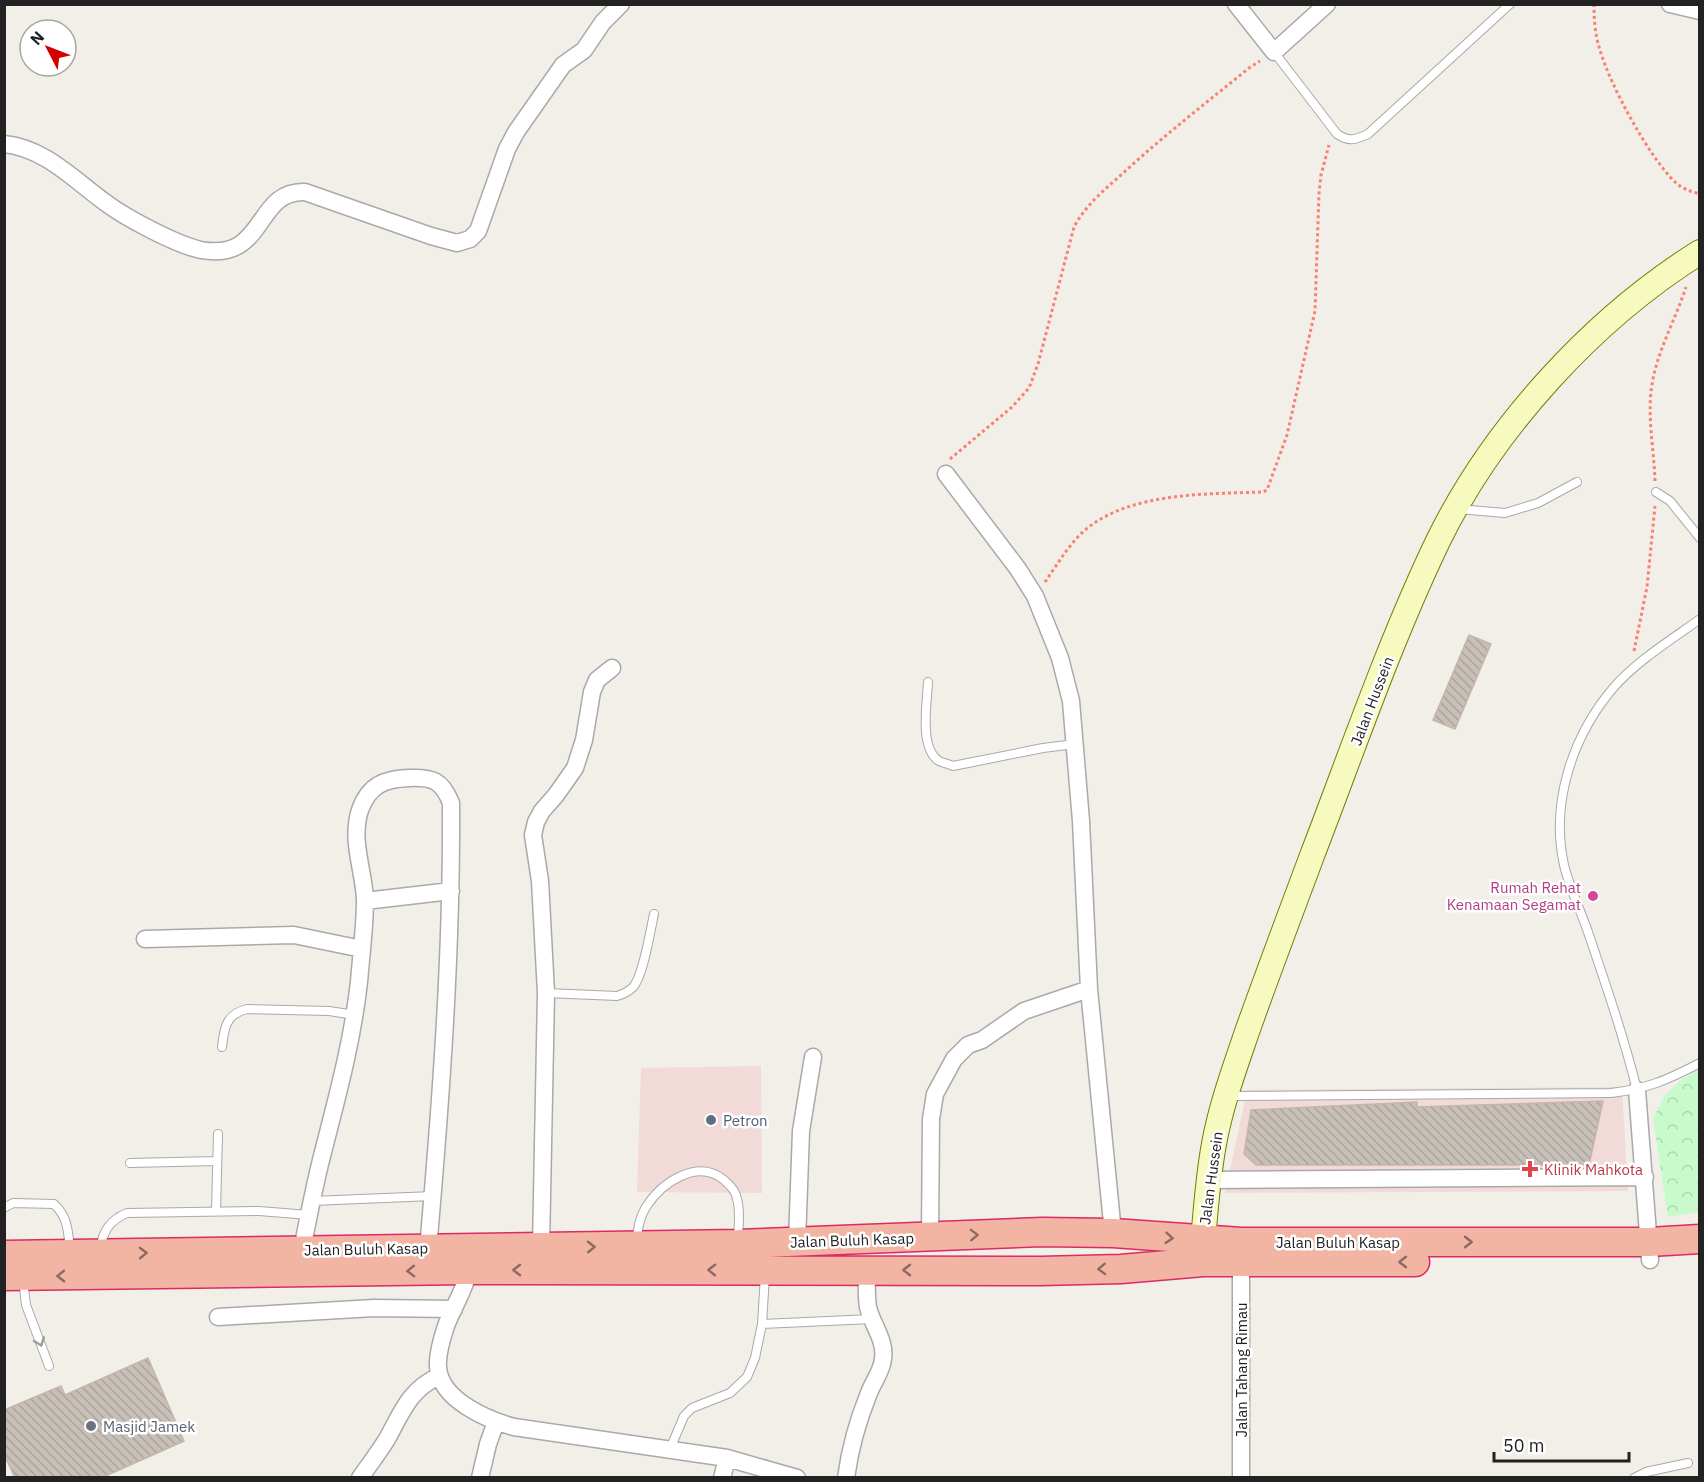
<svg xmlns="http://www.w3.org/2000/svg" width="1704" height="1482" viewBox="0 0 1704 1482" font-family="'IBM Plex Sans',sans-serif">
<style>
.commercial{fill:#f2dad9}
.park{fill:url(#park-crowns)}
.building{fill:url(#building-back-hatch);stroke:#c4b6ab;stroke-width:1.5}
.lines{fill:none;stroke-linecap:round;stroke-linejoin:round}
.service-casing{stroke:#a9a9a9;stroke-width:10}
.minor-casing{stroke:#a9a9a9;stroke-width:19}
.secondary-casing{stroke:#707d05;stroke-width:26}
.trunk-casing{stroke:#dc2a67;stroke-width:31}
.path{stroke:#fa8072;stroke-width:3;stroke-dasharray:3 3;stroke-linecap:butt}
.service{stroke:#fff;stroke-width:8}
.minor{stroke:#fff;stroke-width:16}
.secondary{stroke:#f7fabf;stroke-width:24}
.trunk{stroke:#f2b4a3;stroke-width:28}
.oneway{stroke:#8a6b62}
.oneway2{stroke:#9c9c9c}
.hotel-dot{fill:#d1479c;stroke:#fff;stroke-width:2}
.service-dot{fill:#5c6f8a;stroke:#fff;stroke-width:2}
.health-dot{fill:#e0444e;stroke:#fff;stroke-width:2}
.worship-dot{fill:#6b7280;stroke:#fff;stroke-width:2}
.labels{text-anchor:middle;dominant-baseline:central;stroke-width:5;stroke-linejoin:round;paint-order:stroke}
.street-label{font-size:15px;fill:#222;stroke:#fff}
.hotel-label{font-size:15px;fill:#b23c85;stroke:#fff;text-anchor:end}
.service-label{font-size:15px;fill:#4e5e75;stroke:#fff;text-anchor:start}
.health-label{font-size:15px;fill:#be3a42;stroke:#fff;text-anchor:start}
.worship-label{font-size:15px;fill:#5b616d;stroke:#fff;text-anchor:start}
</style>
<defs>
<pattern id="park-crowns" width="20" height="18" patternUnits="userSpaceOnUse" patternTransform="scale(1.5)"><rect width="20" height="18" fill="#c8facc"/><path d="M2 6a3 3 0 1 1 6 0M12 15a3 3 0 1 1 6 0" fill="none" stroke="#acd6af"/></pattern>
<pattern id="building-back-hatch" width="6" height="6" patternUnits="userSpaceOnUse" patternTransform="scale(1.5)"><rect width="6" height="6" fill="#c7bfb8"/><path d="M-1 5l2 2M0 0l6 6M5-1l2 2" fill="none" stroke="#aba49e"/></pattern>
</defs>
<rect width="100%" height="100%" fill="#f2efe9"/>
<path class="commercial" d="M761 1066 762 1193 637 1192 641 1068Z
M1622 1087 1628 1191 1225 1193 1247 1090Z"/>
<path class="park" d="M1699 1069V1212L1668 1217 1653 1119 1665 1095 1682 1079Z"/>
<path class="building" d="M1469 635 1491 644 1455 729 1433 720Z
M1603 1101 1589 1165H1256L1244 1154 1251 1110 1417 1102V1107Z
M148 1358 184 1441 101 1478H15L4 1454V1410L61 1386 65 1395Z"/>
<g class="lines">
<defs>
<path id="service" d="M1274 52 1337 134C1349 142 1355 140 1368 134L1510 4
M1656 492 1670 501 1700 538
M1458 509 1505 513 1538 503 1577 482
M928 682C927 704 919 748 939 761 943 763 949 764 953 766L1043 748 1075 744
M546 993 617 996C624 994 629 992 634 986 644 972 650 932 654 914
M222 1047C224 1028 226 1014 247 1009L329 1011 355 1015
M1637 1090C1624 1038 1607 988 1590 938 1582 913 1570 890 1564 865 1550 802 1573 735 1614 687 1638 660 1671 640 1700 619
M1229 1096 1611 1093C1647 1089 1667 1080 1700 1063
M130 1163 217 1161
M312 1201 433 1196
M4 1208 13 1203 54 1204C68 1217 68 1231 70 1250
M216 1211 218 1134
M636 1243C638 1230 639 1218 646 1207 662 1182 698 1158 724 1180 730 1185 736 1192 737 1199 741 1211 738 1228 738 1241
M100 1249C103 1231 110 1220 127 1213L259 1211 309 1215
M23 1280 26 1305 49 1366
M762 1324 872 1319
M670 1449 684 1416 692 1408 730 1393 747 1377 755 1358 762 1324 765 1275
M1634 1478 1646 1472 1688 1463"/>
<path id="minor" d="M1236 4 1274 52 1327 4
M1670 4 1700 11
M4 144C45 148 74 180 106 203 126 218 177 245 201 250 267 262 254 190 305 192L431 236 457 243 470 239 478 231 507 149 516 132 563 65 584 50 603 22 621 4
M946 474 1018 569 1035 596 1060 658 1071 701 1081 821 1089 989 1113 1233
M365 901 451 891
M145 939 294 935 362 949
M1637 1090 1650 1260
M1209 1180 1645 1177
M930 1237 931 1119 935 1094 954 1059 968 1045 982 1040 1024 1011 1089 989
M797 1242 801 1131 813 1057
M541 1247 546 993 540 881 533 835 536 822 542 811 556 795 575 768 584 740 592 692 597 680 612 668
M302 1250C308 1219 314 1187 322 1156 337 1097 352 1044 359 982 361 956 365 927 365 900 364 870 350 841 360 810 369 785 384 779 409 778 432 777 442 780 451 803 452 952 441 1100 428 1249
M469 1270C465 1290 453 1307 446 1326 442 1338 437 1354 438 1367 440 1400 488 1420 514 1427L727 1458 797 1478
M218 1317 374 1308 454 1309
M360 1478C369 1465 379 1452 387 1439 402 1412 409 1390 439 1376
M480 1478 488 1444 496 1422
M722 1478 727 1458
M846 1478C850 1448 858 1420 869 1393 873 1382 882 1371 883 1359 886 1340 872 1325 868 1307 866 1294 867 1282 867 1270
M1241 1478V1263"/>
<path id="secondary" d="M1203 1240C1206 1208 1208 1176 1214 1144 1221 1105 1235 1067 1248 1029 1269 970 1291 912 1313 853 1353 749 1390 641 1438 541 1493 428 1593 319 1700 252"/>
<path id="trunk" d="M4 1255 738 1244 1042 1232 1113 1233 1241 1242H1649L1700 1239
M4 1276 469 1270 1041 1271 1121 1269 1203 1262H1415"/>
</defs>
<use href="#service" class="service-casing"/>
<use href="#minor" class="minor-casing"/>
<use href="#secondary" class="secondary-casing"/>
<use href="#trunk" class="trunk-casing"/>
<path class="path" d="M1594 4C1594 19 1595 36 1600 50 1610 85 1649 157 1675 182 1682 189 1690 191 1700 194
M950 459 1012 407 1029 388 1038 364 1074 227C1085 206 1104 190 1121 175 1162 137 1206 103 1249 68L1260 61
M1655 481C1654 448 1646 412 1653 379 1659 348 1676 318 1686 287
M1045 582C1057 565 1069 544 1085 530 1130 492 1207 494 1263 492L1267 490 1287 435 1315 311 1319 193 1321 175 1329 145
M1634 651 1647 587 1655 506"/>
<use href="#service" class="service"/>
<use href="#minor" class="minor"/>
<use href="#secondary" class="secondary"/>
<use href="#trunk" class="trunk"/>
</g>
<defs><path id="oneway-chevron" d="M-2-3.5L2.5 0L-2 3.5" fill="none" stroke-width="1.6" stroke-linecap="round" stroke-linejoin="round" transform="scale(1.5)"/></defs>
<g class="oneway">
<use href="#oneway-chevron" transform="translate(974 1235) rotate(-2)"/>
<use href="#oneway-chevron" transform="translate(1169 1238) rotate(5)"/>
<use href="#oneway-chevron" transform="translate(1468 1242)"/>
<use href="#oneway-chevron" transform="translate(591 1247) rotate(-1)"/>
<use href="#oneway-chevron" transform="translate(143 1253) rotate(-1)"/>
<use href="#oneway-chevron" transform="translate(1403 1262) rotate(180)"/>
<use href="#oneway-chevron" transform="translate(1102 1269) rotate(178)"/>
<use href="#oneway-chevron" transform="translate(517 1270) rotate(180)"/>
<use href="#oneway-chevron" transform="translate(712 1270) rotate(-179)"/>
<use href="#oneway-chevron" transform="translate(907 1270) rotate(-180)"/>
<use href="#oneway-chevron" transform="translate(411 1271) rotate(179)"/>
<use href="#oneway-chevron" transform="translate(61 1276) rotate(179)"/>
</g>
<use class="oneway2" href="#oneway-chevron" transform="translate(40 1342) rotate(69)"/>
<circle class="hotel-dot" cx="1593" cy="896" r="6"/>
<circle class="service-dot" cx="711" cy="1120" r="6"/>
<path class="health-dot" d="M1527 1160h6v6h6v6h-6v6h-6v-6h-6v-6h6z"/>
<circle class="worship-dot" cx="91" cy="1426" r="6"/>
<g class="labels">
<g class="street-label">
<text transform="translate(1372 701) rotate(-69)">Jalan Hussein</text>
<text transform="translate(1211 1178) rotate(-82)">Jalan Hussein</text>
<text transform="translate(852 1240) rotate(-2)">Jalan Buluh Kasap</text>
<text x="1338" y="1242">Jalan Buluh Kasap</text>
<text transform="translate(366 1249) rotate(-1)">Jalan Buluh Kasap</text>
<text transform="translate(1241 1370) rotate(-90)">Jalan Tahang Rimau</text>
</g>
<g class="hotel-label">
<text x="1581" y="887">Rumah Rehat<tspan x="1581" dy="17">Kenamaan Segamat</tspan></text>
</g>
<g class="service-label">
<text x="723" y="1120">Petron</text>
</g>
<g class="health-label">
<text x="1544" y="1169">Klinik Mahkota</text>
</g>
<g class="worship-label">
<text x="103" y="1426">Masjid Jamek</text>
</g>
</g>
<rect width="1704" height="1482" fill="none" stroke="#222222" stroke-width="12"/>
<g transform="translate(48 48) rotate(312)"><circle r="28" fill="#ffffff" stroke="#a7a7a7" stroke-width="1.5"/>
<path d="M0-4.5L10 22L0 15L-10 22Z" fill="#d40000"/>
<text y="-9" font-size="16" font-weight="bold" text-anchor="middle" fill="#222222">N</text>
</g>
<path d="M1494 1452v9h135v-9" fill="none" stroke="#222222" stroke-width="3"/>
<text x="1503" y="1452" font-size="18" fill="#222222" stroke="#ffffff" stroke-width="4.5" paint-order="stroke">50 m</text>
</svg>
